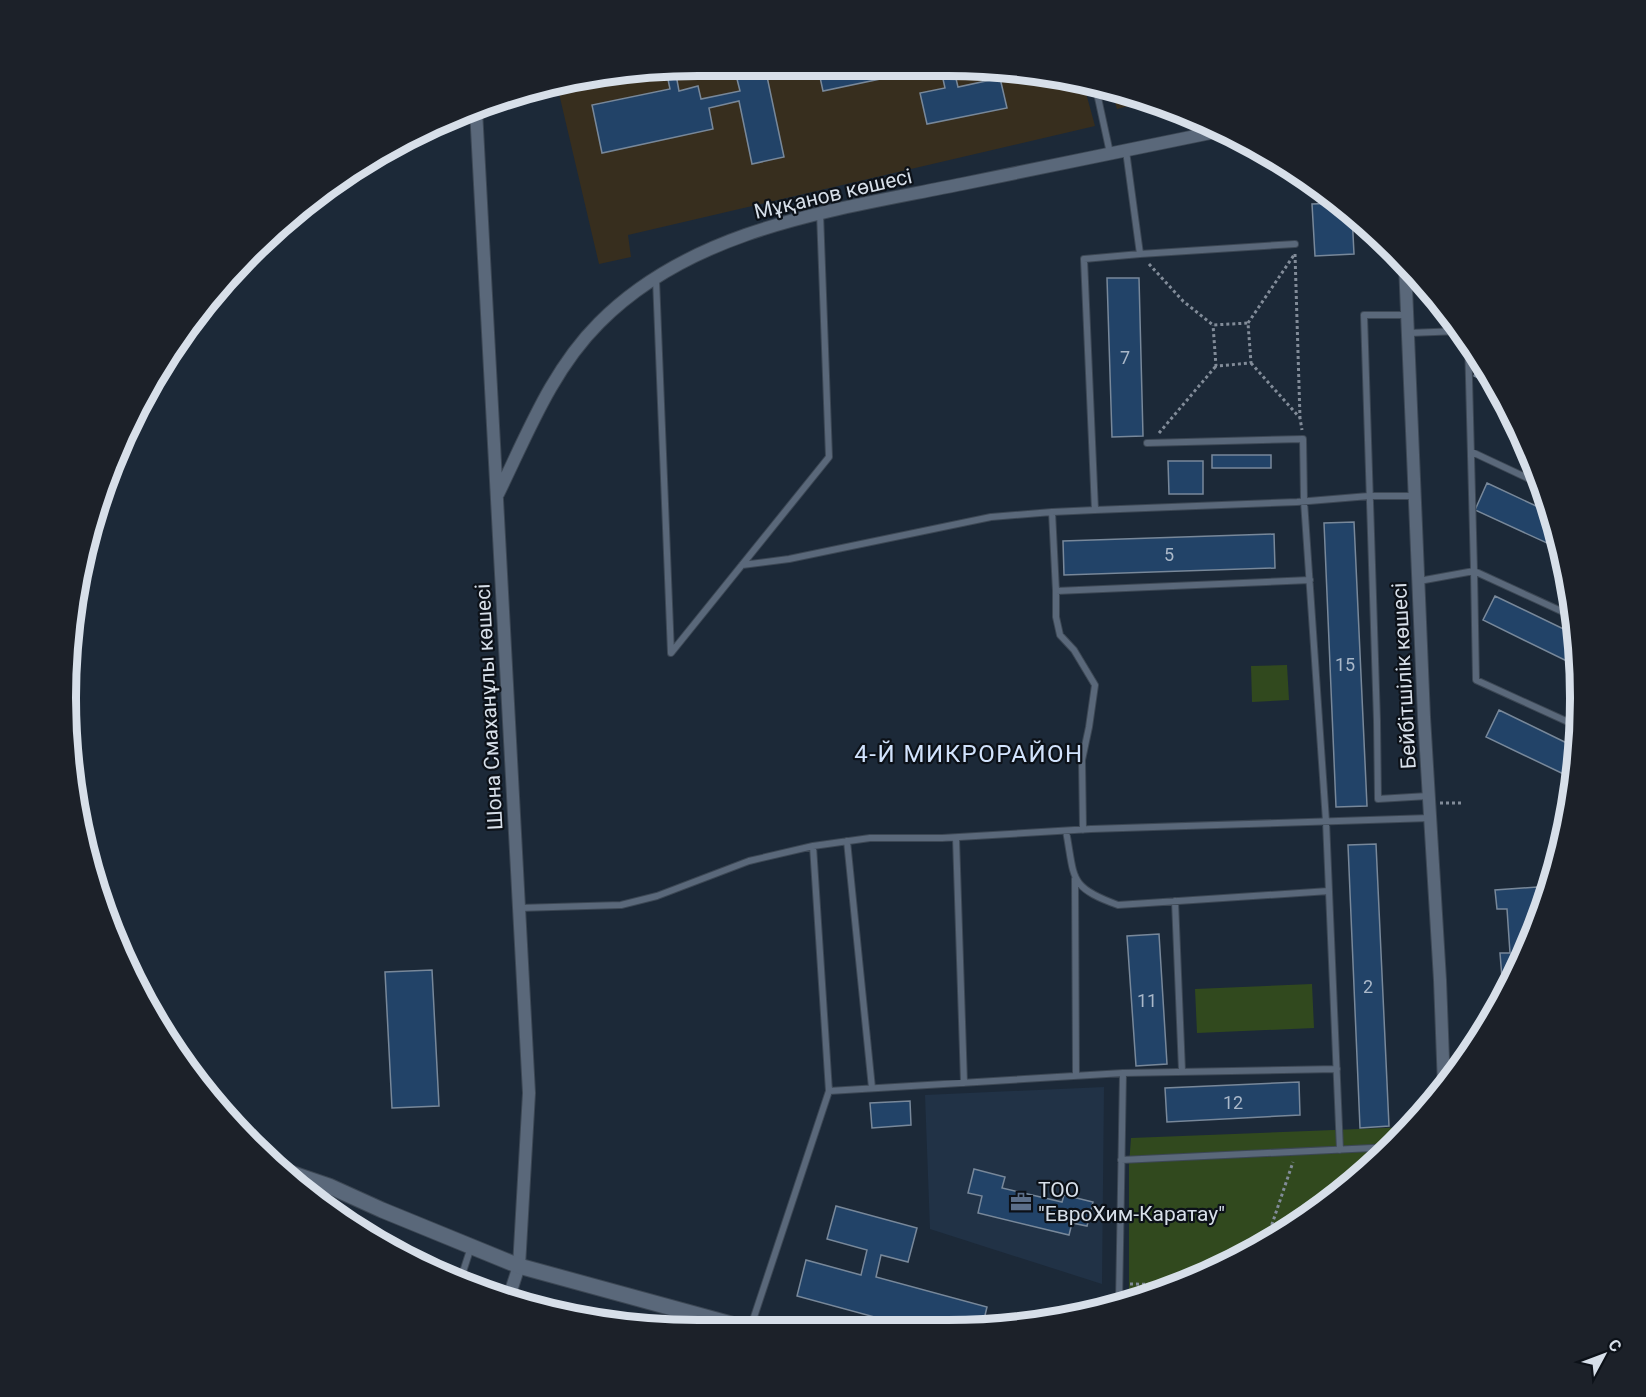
<svg xmlns="http://www.w3.org/2000/svg" width="1646" height="1397" viewBox="0 0 1646 1397" font-family="Roboto,sans-serif">
<style>
.built{fill:#213246}
.education{fill:#372e1e}
.park{fill:#31491e}
.building{fill:#224368;stroke:#78889a;stroke-width:1.5}
.lines{fill:none;stroke-linecap:round;stroke-linejoin:round}
.lane-casing{stroke:#3c4754;stroke-width:8}
.street-casing{stroke:#3c4754;stroke-width:14}
.secondary-casing{stroke:#3c4754;stroke-width:17}
.path{stroke:#828c99;stroke-width:3;stroke-dasharray:3 3;stroke-linecap:butt}
.lane{stroke:#5a687a;stroke-width:6}
.street{stroke:#5a687a;stroke-width:12}
.secondary{stroke:#5a687a;stroke-width:15}
.labels{text-anchor:middle;dominant-baseline:central;stroke-width:4.5;stroke-linejoin:round;paint-order:stroke}
.number-label{font-size:18px;fill:#aab8c9}
.street-label{font-size:21px;fill:#d7dfe9;stroke:#0c1118}
.poi-label{font-size:21px;fill:#d7dfe9;stroke:#0c1118;text-anchor:start}
.quarter-label{font-size:24px;letter-spacing:1.5px;fill:#d2e3fd;stroke:#0c1118}
.rim{fill:none;stroke:#d7dfe9;stroke-width:8}
</style>
<rect width="100%" height="100%" fill="#1c2938"/>
<path class="built" d="M1104 1087 1102 1284 930 1229 925 1095Z
M435 1262 476 1282 479 1290 433 1269Z"/>
<path class="education" d="M699 66 1030 71 1083 82 1095 126 628 235 631 257 599 264 557 85Z
M1110 87 1112 88 1148 101 1117 109Z"/>
<path class="park" d="M1287 665 1289 700 1252 702 1251 666Z
M1312 984 1314 1028 1197 1033 1195 989Z
M1410 1127 1394 1146 1299 1225 1189 1283 1129 1301V1165L1131 1138Z"/>
<path class="building" d="M734 67H765L784 157 752 164 739 101 709 108 713 129 602 153 592 105 670 89 666 70 675 69 679 91 698 86 701 99 740 91Z
M818 68 923 70 823 91Z
M941 70H954L958 87 1000 78 1007 108 927 124 920 93 945 88Z
M1339 203 1352 214 1354 254 1315 256 1312 204Z
M1107 278H1139L1143 436 1112 437Z
M1481 361 1494 386 1474 376Z
M1212 455H1271V468H1212Z
M1168 461H1203V494H1169Z
M1487 483 1549 512 1560 549 1475 510Z
M1354 522 1367 806 1336 807 1324 523Z
M1274 534 1275 568 1064 575 1063 541Z
M1495 596 1574 634 1577 666 1483 620Z
M1499 710 1575 747 1572 778 1486 737Z
M1376 844 1389 1126 1360 1128 1348 845Z
M1537 887 1539 917 1532 941 1512 977 1502 978 1500 953H1510L1507 909H1497L1495 890Z
M1159 934 1167 1064 1136 1066 1127 936Z
M432 970 439 1106 392 1108 385 972Z
M1299 1082 1300 1115 1167 1122 1165 1088Z
M910 1101 911 1125 872 1128 870 1103Z
M974 1169 1005 1177 1002 1188 1062 1202 1064 1195 1093 1202 1087 1226 1072 1223 1069 1235 978 1213 982 1196 968 1193Z
M836 1206 917 1228 908 1262 881 1255 876 1277 987 1307 982 1328 926 1331 797 1296 806 1260 861 1275 867 1250 827 1239Z"/>
<g class="lines">
<defs>
<path id="lane" d="M1095 84 1110 153
M1126 151 1140 254 1084 259 1095 510 1297 502 1369 496H1415
M1140 254 1295 244
M656 279 671 653 829 457 820 213
M1406 283 1422 285
M1407 315H1364L1377 721 1378 799 1428 796
M1409 333 1460 331
M1147 443 1303 439 1304 501 1326 821 1340 1150
M1472 452 1540 484
M1095 510 1052 512 1056 591 1310 580
M742 565 789 559 991 517 1052 512
M1419 581 1474 571 1468 341
M1056 591V617L1060 635 1074 650 1095 685 1089 727 1082 760 1083 830
M1572 616 1474 571 1476 680 1577 726
M1066 831C1075 879 1068 887 1118 905L1329 891
M956 838 964 1083
M847 841 872 1088
M813 846 829 1091 1123 1073
M1075 879 1076 1076
M1175 901 1182 1071
M519 908 621 905 657 896 749 861 813 846 870 838H942L1091 829 1430 818
M1121 1160 1393 1147
M460 1281 471 1247
M1119 1304 1123 1073 1337 1069
M750 1329 829 1091"/>
<path id="street" d="M476 110 529 1093 519 1266 508 1300
M1405 264 1424 717 1440 980 1444 1086
M498 494C527 435 551 371 599 323 694 227 836 210 962 184 1050 166 1137 148 1225 130"/>
<path id="secondary" d="M276 1168 329 1186 382 1210 519 1266 753 1330"/>
</defs>
<use href="#lane" class="lane-casing"/>
<use href="#street" class="street-casing"/>
<use href="#secondary" class="secondary-casing"/>
<path class="path" d="M1295 254 1300 418
M1149 264 1183 301 1213 325 1248 323 1251 363 1216 366 1213 325
M1248 323 1294 255
M1251 363 1300 418 1302 430
M1159 433 1216 366
M1440 803H1463
M1266 1242 1293 1162
M1130 1284 1182 1285"/>
<use href="#lane" class="lane"/>
<use href="#street" class="street"/>
<use href="#secondary" class="secondary"/>
</g>
<defs>
<symbol id="office-bare" viewBox="-9 -9 18 18"><path d="M-6-3h4V-5.5h4V-3h4V5H-6ZM-1-4.5V-3h2v-1.5ZM-6 0V1H6V0Z" fill="#5c6f8a" stroke="#0c1118" stroke-width="2.5" paint-order="stroke"/></symbol>
</defs>
<g fill-rule="evenodd">
<use href="#office-bare" x="1006" y="1187" width="30" height="30"/>
</g>
<g class="labels">
<g class="number-label">
<text x="1125" y="357">7</text>
<text x="1169" y="554">5</text>
<text x="1345" y="664">15</text>
<text x="1368" y="986">2</text>
<text x="1147" y="1000">11</text>
<text x="1233" y="1102">12</text>
</g>
<g class="street-label">
<text transform="translate(833 194) rotate(-13)">Мұқанов көшесі</text>
<text transform="translate(1404 676) rotate(-93)">Бейбітшілік көшесі</text>
<text transform="translate(489 707) rotate(-93)">Шона Смаханұлы көшесі</text>
</g>
<g class="poi-label">
<text x="1038" y="1190">ТОО<tspan x="1038" dy="24">"ЕвроХим-Каратау"</tspan></text>
</g>
<g class="quarter-label">
<text x="969" y="754">4-Й МИКРОРАЙОН</text>
</g>
</g>
<path d="M0 0H1646V1397H0ZM698 76H948A622 622 0 0 1 1570 698V698A622 622 0 0 1 948 1320H698A622 622 0 0 1 76 698V698A622 622 0 0 1 698 76Z" fill="#1c2129" fill-rule="evenodd"/>
<path class="rim" d="M698 76H948A622 622 0 0 1 1570 698V698A622 622 0 0 1 948 1320H698A622 622 0 0 1 76 698V698A622 622 0 0 1 698 76Z"/>
<g transform="translate(1604 1355) rotate(49)" stroke="#0c1118" stroke-width="4.5" paint-order="stroke">
<path d="M0-4.5L10 22L0 15L-10 22Z" fill="#d7dfe9"/>
<text y="-9" font-size="16" font-weight="bold" text-anchor="middle" fill="#d7dfe9">С</text>
</g>
</svg>
